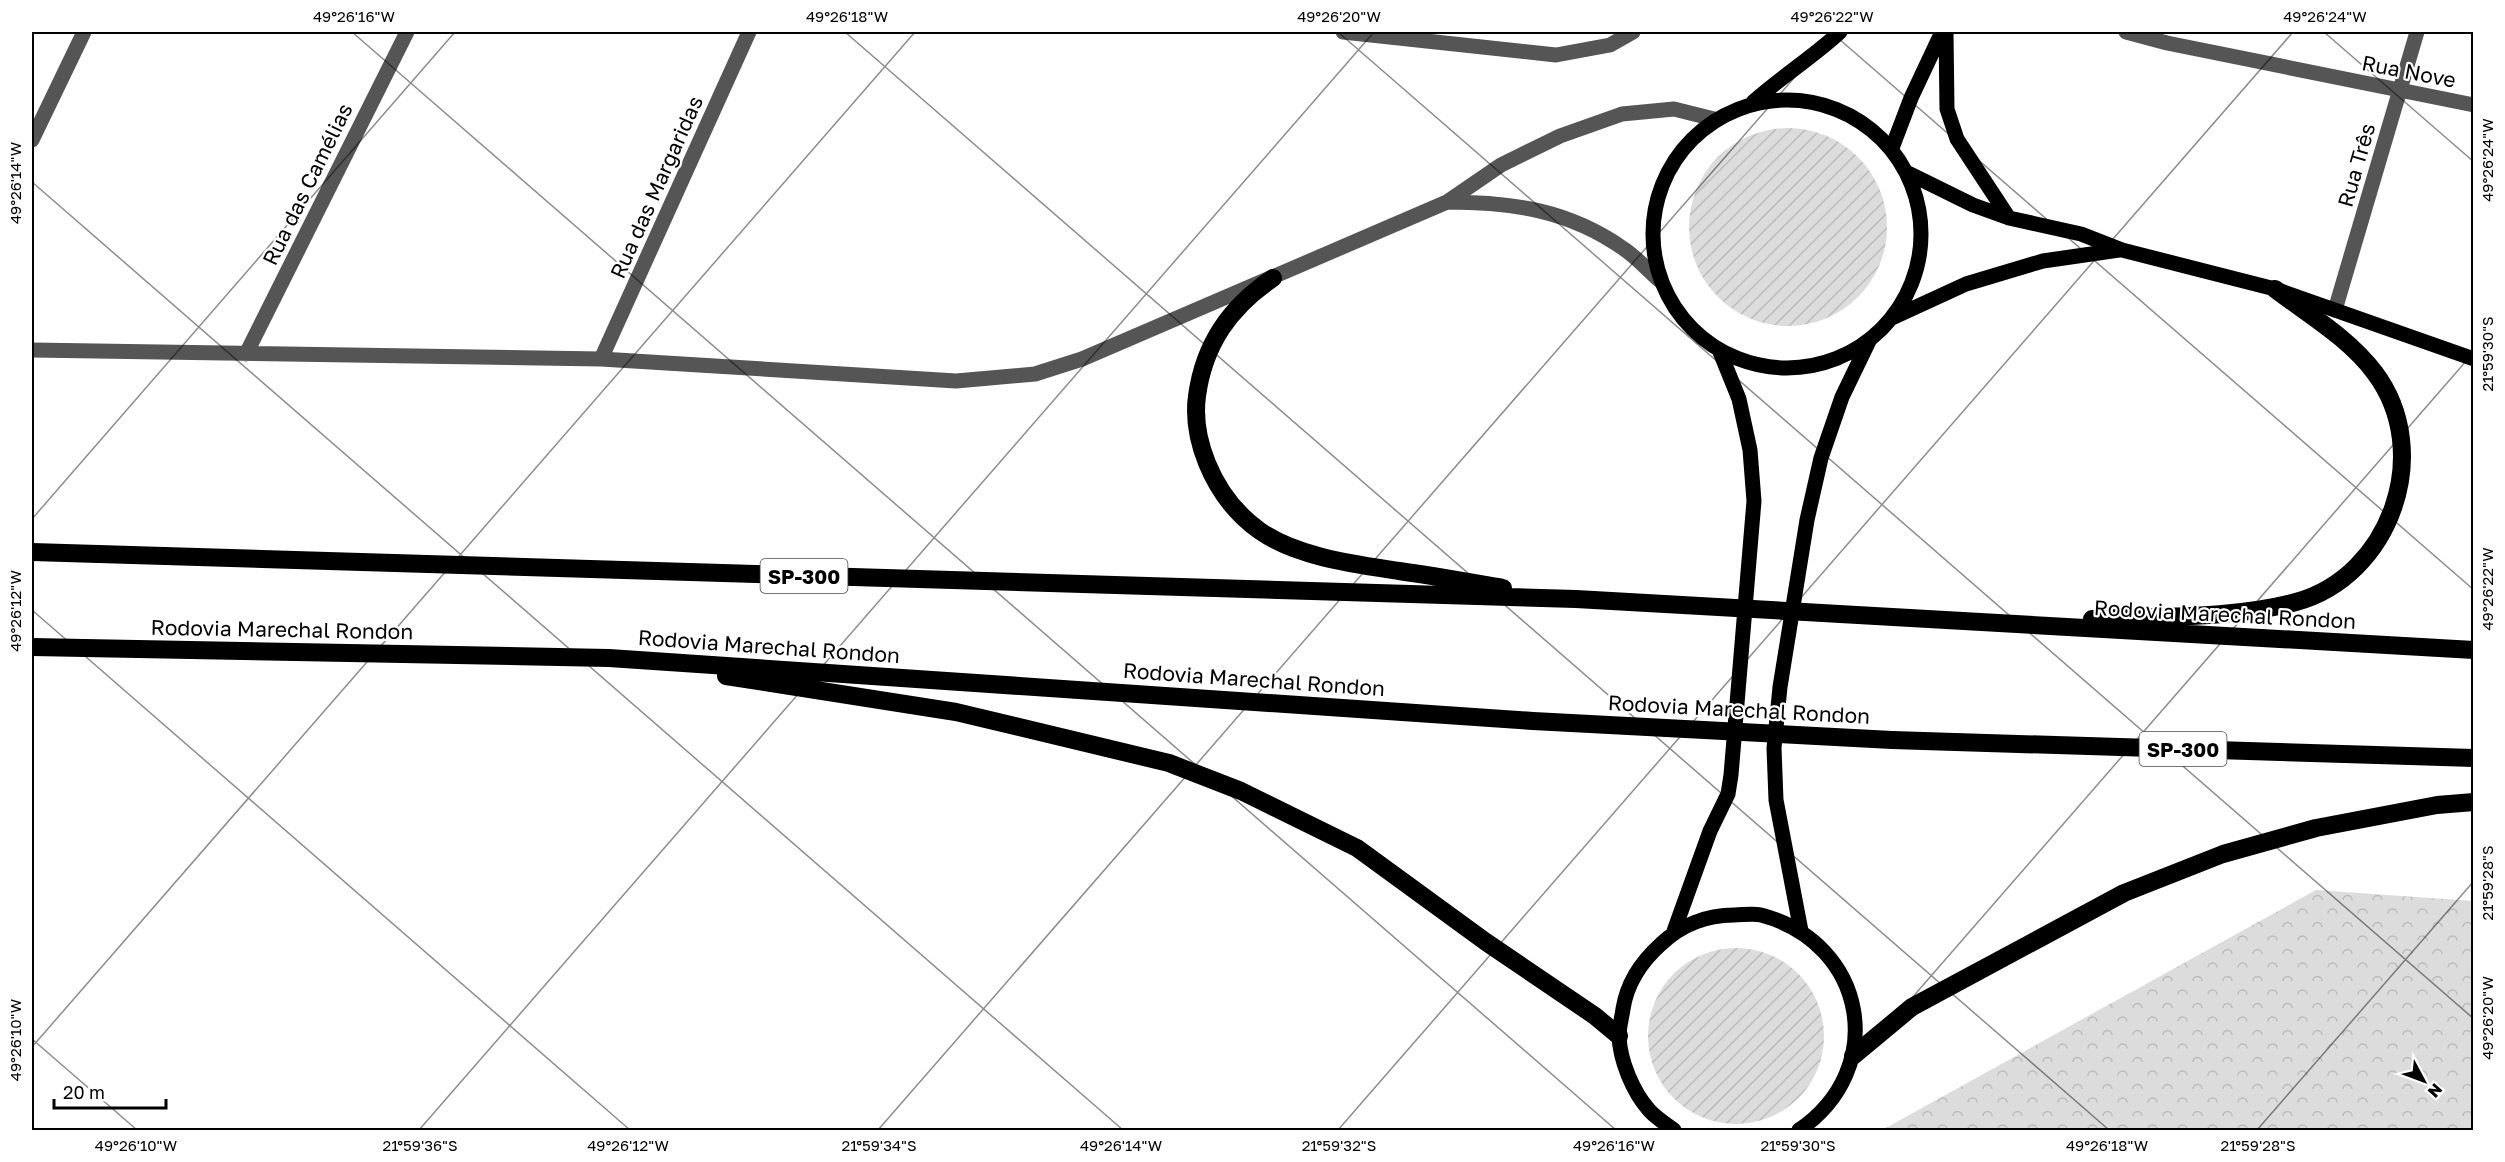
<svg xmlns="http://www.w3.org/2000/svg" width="2505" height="1162" viewBox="0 0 2505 1162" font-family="'Golos Text',sans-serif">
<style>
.forest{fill:url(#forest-crowns)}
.garden{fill:url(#garden-furrows)}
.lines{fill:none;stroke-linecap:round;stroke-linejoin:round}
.minor{stroke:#555;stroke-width:15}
.major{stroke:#000;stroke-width:15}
.highway{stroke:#000;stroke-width:18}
.ticks{fill:none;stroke:#000;stroke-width:1.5;stroke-opacity:0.45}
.labels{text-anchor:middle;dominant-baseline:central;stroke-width:4.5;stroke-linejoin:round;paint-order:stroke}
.shield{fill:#fff;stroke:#4c4c4c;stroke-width:1.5}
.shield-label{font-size:20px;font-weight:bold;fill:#000}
.street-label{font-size:21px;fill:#000;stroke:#fff}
.neatline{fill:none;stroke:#000;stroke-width:2}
.ticks-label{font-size:15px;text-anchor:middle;fill:#000}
</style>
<defs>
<pattern id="forest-crowns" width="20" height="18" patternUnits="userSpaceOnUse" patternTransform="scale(1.5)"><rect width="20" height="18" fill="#dcdcdc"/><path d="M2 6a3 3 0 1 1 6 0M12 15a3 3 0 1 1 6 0" fill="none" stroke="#bbb"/></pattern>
<pattern id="garden-furrows" width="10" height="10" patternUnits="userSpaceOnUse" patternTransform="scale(1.5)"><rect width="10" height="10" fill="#dcdcdc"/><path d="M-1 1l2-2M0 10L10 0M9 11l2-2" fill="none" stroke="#bbb"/></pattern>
</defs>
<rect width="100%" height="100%" fill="#fff"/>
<path class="forest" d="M2316 890 2473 901V1130H1882Z"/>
<path class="garden" d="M1689 227a99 99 0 1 1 198 0a99 99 0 1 1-198 0Z
M1648 1036a88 88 0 1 1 176 0a88 88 0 1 1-176 0Z"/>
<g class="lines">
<path class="minor" d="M1343 32 1556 55 1610 45 1633 32
M2126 32 2167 43 2474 105
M32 140 84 32
M1447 202C1512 202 1569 210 1624 249 1636 257 1648 270 1659 280
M2335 310 2417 32
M32 350 601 359 956 381 1035 374 1082 359 1447 202 1501 165 1560 136 1622 114 1674 109 1714 119
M246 354 407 32
M601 359 749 32"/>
<path class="major" d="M1946 32 1947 109 1957 139 2009 218
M1653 234a134 134 0 1 1 268 0a134 134 0 1 1-268 0Z
M1753 102C1781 77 1813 57 1840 32
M1892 148 1911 98 1942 32
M1908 173 1973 205 2009 218 2081 234 2122 250 2275 289 2474 359
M1892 318 1966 284 2043 261 2119 250
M1674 931 1710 831 1728 794 1731 775 1754 501 1750 450 1739 399 1720 352
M1801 931 1776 800 1774 748 1780 687 1807 520 1821 458 1842 397 1870 339
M1674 1130C1666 1124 1656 1118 1649 1110 1633 1092 1620 1061 1619 1036 1619 1027 1622 1017 1623 1009 1627 983 1642 961 1661 944 1681 925 1707 915 1734 915 1743 915 1753 913 1761 915 1867 943 1889 1069 1799 1130"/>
<path class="highway" d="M1273 278C1230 307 1204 344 1197 396 1194 418 1199 443 1207 463 1218 490 1236 514 1260 531 1297 557 1354 564 1399 571 1434 576 1468 582 1503 588
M32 552 1576 599 2474 650
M2092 619C2158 616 2233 619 2296 602 2391 576 2434 452 2375 373 2349 338 2309 315 2275 289
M32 647 609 658 1533 721 1892 740 2474 758
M726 676 956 712 1169 763 1241 791 1357 848 1486 942 1595 1016 1619 1036
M1853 1056 1912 1007 2124 893 2223 854 2316 828 2437 805 2474 802"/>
</g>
<path class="ticks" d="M352 32 1616 1130M845 32 2109 1130M1338 32 2474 1019M1831 32 2474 590M2324 32 2474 162M32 182 1123 1130M32 519 455 32M32 610 630 1130M32 1039 137 1130M32 1047 915 32M419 1130 1374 32M878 1130 1834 32M1338 1130 2293 32M1797 1130 2474 352M2257 1130 2474 881"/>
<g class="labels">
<g class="shield">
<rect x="760.5" y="559" width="87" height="34" rx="4.5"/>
<rect x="2139.5" y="732" width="87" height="34" rx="4.5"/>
</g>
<g class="shield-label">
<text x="804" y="576">SP-300</text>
<text x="2183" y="749">SP-300</text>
</g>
<g class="street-label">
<text transform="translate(2409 71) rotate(11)">Rua Nove</text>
<text transform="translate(2356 165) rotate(-74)">Rua Três</text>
<text transform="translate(307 184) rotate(-64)">Rua das Camélias</text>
<text transform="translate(656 187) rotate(-66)">Rua das Margaridas</text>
<text transform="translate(2225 614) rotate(3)">Rodovia Marechal Rondon</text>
<text transform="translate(282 629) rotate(1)">Rodovia Marechal Rondon</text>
<text transform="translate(769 646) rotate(4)">Rodovia Marechal Rondon</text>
<text transform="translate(1254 679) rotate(4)">Rodovia Marechal Rondon</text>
<text transform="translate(1739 709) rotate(3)">Rodovia Marechal Rondon</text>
</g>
</g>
<rect width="2505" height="1162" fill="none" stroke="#ffffff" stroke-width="66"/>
<g transform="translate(2424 1081) rotate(131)" stroke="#ffffff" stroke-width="4.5" paint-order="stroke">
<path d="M0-4.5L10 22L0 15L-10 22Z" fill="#000000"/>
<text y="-9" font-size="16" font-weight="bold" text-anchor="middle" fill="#000000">N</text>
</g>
<path d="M54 1099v9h112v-9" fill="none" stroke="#000000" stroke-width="3"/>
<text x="63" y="1099" font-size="18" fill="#000000" stroke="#ffffff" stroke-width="4.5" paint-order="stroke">20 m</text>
<rect x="33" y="33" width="2439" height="1096" class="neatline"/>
<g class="ticks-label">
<text x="354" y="22">49°26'16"W</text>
<text x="847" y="22">49°26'18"W</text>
<text x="1339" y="22">49°26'20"W</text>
<text x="1832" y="22">49°26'22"W</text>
<text x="2325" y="22">49°26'24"W</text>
<text transform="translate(2488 160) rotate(-90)" y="5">49°26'24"W</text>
<text transform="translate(16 183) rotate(-90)" y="5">49°26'14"W</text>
<text transform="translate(2488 354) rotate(-90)" y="5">21°59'30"S</text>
<text transform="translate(2488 589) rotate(-90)" y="5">49°26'22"W</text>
<text transform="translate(16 611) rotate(-90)" y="5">49°26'12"W</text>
<text transform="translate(2488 883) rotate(-90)" y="5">21°59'28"S</text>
<text transform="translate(2488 1018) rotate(-90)" y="5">49°26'20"W</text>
<text transform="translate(16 1040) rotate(-90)" y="5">49°26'10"W</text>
<text x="136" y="1151">49°26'10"W</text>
<text x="420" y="1151">21°59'36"S</text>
<text x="628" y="1151">49°26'12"W</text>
<text x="879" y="1151">21°59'34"S</text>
<text x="1121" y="1151">49°26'14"W</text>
<text x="1339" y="1151">21°59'32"S</text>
<text x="1614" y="1151">49°26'16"W</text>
<text x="1798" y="1151">21°59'30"S</text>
<text x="2107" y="1151">49°26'18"W</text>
<text x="2258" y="1151">21°59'28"S</text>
</g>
</svg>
